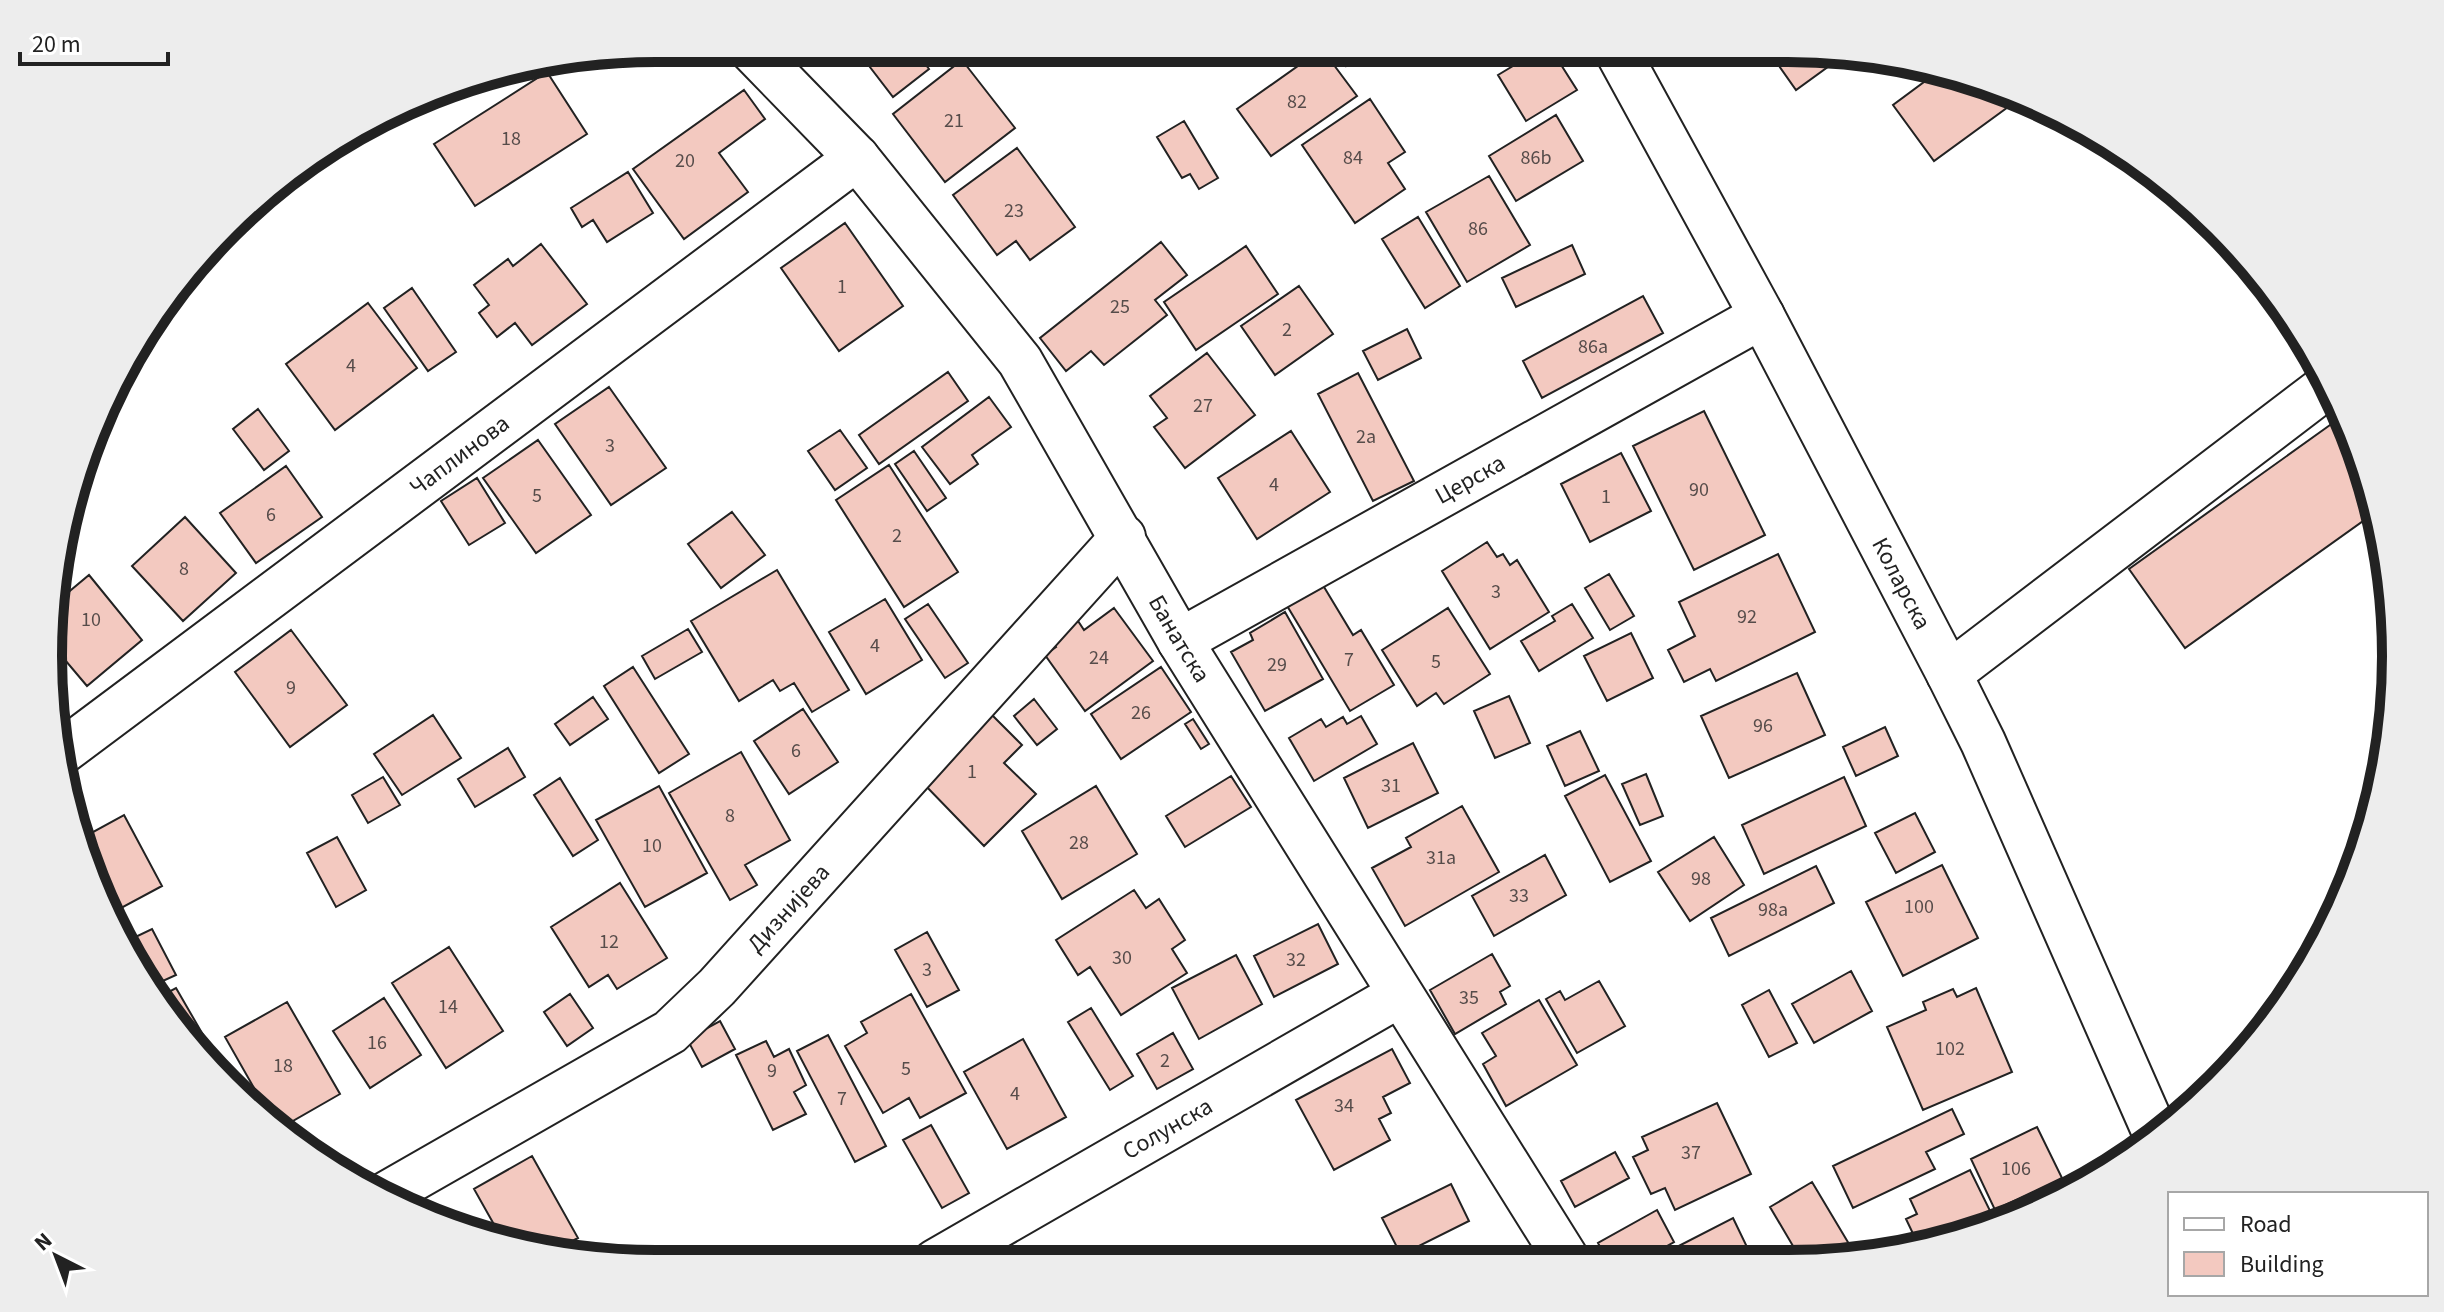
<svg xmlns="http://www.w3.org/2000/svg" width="2444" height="1312" viewBox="0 0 2444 1312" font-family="'Source Sans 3',sans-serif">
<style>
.building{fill:#f3c9c0;stroke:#222;stroke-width:2}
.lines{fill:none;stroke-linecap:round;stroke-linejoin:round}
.minor-casing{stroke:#222;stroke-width:48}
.major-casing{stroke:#222;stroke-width:48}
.minor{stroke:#fff;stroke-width:44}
.major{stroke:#fff;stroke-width:44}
.labels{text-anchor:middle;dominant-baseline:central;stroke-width:6;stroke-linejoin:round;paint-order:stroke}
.number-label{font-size:20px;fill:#564c4a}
.street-label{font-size:24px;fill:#222;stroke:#fff}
.rim{fill:none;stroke:#222;stroke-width:10}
</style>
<rect width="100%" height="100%" fill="#fff"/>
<path class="building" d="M876 48H913L929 69 893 97 863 58Z
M1322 49 1357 96 1271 156 1237 109Z
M1334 49H1371L1346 66Z
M1541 49H1551L1577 90 1526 121 1498 75Z
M1767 49H1827L1847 53 1796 90Z
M962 60 1015 128 945 182 893 114Z
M1943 68 2019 99 1934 161 1893 105Z
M547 72 587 134 475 206 434 144Z
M744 90 765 119 719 153 748 192 684 239 633 169Z
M1370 99 1405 152 1388 163 1405 189 1355 223 1302 145Z
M1556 115 1583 161 1516 201 1489 156Z
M1184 121 1218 178 1199 189 1190 174 1182 178 1157 137Z
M1017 148 1075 227 1030 260 1016 241 997 255 953 195Z
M628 172 653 213 607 242 593 220 582 227 571 208Z
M1489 176 1530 245 1467 282 1426 212Z
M1418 217 1460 286 1425 308 1382 239Z
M845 223 903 306 839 351 781 268Z
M1161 242 1187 275 1155 300 1167 315 1104 365 1091 351 1066 371 1040 338Z
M541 244 587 304 532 345 515 323 497 337 479 313 489 305 474 285 508 259 513 266Z
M1572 245 1585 274 1516 307 1502 278Z
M1246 246 1278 294 1196 350 1164 302Z
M1299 286 1333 334 1275 375 1241 326Z
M412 288 456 352 428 371 384 308Z
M1643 296 1663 333 1542 398 1523 361Z
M368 303 417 368 335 430 286 364Z
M1407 329 1421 358 1378 380 1363 351Z
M1207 353 1255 415 1185 468 1154 427 1167 418 1150 396Z
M948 372 968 401 879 464 859 435Z
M1358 373 1414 481 1373 501 1318 394Z
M609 387 666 468 611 505 555 424Z
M989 397 1011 427 972 455 978 464 950 484 922 447Z
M258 409 289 451 264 470 233 429Z
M1704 411 1765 535 1694 570 1633 446Z
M2344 415 2377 511 2185 648 2129 569Z
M840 430 867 468 835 490 808 451Z
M1291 431 1330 492 1257 539 1218 478Z
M538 440 591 515 536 553 483 478Z
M914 451 946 498 927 511 895 464Z
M1621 453 1651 511 1590 542 1561 484Z
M889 465 958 572 904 607 836 500Z
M286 466 322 517 256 563 220 513Z
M477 478 505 523 469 545 441 501Z
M732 512 765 555 721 588 688 544Z
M185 517 236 573 183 621 132 566Z
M1487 542 1497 557 1503 554 1510 565 1517 560 1549 612 1490 649 1442 571Z
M1778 554 1815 632 1716 681 1710 669 1684 682 1668 650 1695 636 1679 602Z
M777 570 849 690 812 712 794 683 780 691 773 680 739 701 691 621Z
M1609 574 1634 616 1610 630 1585 588Z
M89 575 142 640 87 686 54 647 59 600Z
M1318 577 1353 635 1361 630 1394 685 1350 711 1283 599Z
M885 599 922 660 866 694 829 632Z
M928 604 968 663 945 678 905 619Z
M1572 604 1593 638 1539 671 1521 641 1555 621 1552 616Z
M1114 608 1153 661 1085 711 1045 655 1056 647 1051 640 1078 621 1084 630Z
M1448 608 1490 674 1444 704 1436 693 1417 706 1382 650Z
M1285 612 1323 679 1265 711 1231 652 1253 640 1250 633Z
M688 629 702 652 655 679 642 656Z
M291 630 347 705 290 747 235 672Z
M1631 633 1653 678 1607 701 1584 656Z
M633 667 689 754 659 773 604 686Z
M1161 667 1191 712 1121 759 1091 714Z
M1797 673 1825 735 1729 778 1701 716Z
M1509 696 1530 743 1495 758 1474 711Z
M593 697 608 719 570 745 555 724Z
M1034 699 1057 729 1037 745 1014 716Z
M803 709 838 762 789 794 754 741Z
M991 714 1022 745 1004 763 1036 794 984 846 922 782Z
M433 715 461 758 402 795 374 754Z
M1361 716 1377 744 1314 781 1289 738 1321 719 1326 727 1343 717 1347 724Z
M1193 719 1209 744 1201 749 1185 724Z
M1885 727 1898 756 1856 776 1843 747Z
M1580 731 1599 771 1565 786 1547 746Z
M1413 743 1438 793 1368 828 1344 778Z
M508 748 525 777 475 807 458 779Z
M741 752 790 840 745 865 757 885 730 900 669 793Z
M1646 774 1663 816 1640 825 1622 784Z
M1605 775 1651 861 1610 882 1565 796Z
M1231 776 1251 807 1185 847 1166 816Z
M383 777 400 805 368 823 352 795Z
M1844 777 1866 826 1764 874 1742 825Z
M560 778 598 840 573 856 534 795Z
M659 786 707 873 645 907 596 820Z
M1096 786 1137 854 1062 899 1022 831Z
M1462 806 1499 872 1405 926 1372 868 1411 847 1406 838Z
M1915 813 1935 852 1896 873 1875 833Z
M124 815 162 886 110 914 94 889 82 838Z
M337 837 366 890 336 907 307 853Z
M1714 837 1744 885 1690 921 1658 872Z
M1545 855 1566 895 1494 936 1472 896Z
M1942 865 1978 938 1903 976 1866 902Z
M1816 866 1834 903 1729 956 1711 918Z
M620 883 667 958 617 989 608 975 589 987 551 927Z
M1134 890 1146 908 1159 899 1185 940 1172 949 1187 973 1121 1015 1090 967 1078 975 1056 940Z
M1318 924 1338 964 1274 997 1254 956Z
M152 929 176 975 154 985 127 941Z
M927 932 959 990 927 1007 895 950Z
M449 947 503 1031 446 1068 392 983Z
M1492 954 1510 986 1500 992 1506 1004 1455 1034 1430 990Z
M1236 955 1262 1004 1199 1039 1172 988Z
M1851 971 1872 1011 1814 1043 1792 1004Z
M1599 981 1625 1026 1577 1053 1546 999 1560 991 1565 1000Z
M176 988 217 1059 208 1064 199 1057 161 996Z
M1976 988 2012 1072 1923 1110 1887 1027 1926 1010 1923 1002 1953 989 1957 997Z
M1769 990 1797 1043 1769 1057 1742 1005Z
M570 994 593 1028 567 1046 544 1012Z
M911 994 966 1093 920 1118 909 1098 883 1113 845 1046 867 1033 861 1022Z
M384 998 421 1055 370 1088 333 1031Z
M1539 1000 1577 1065 1506 1106 1483 1064 1496 1056 1482 1033Z
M287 1002 340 1094 284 1126 270 1116 225 1037Z
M1091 1008 1133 1076 1110 1090 1068 1022Z
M720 1021 735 1049 702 1067 687 1039Z
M1173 1033 1193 1069 1157 1089 1137 1054Z
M828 1035 886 1146 855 1162 797 1051Z
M1023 1039 1066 1117 1007 1149 964 1072Z
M766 1041 774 1057 789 1049 806 1085 794 1092 806 1114 773 1130 736 1055Z
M1392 1049 1410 1083 1383 1097 1391 1113 1379 1119 1390 1140 1334 1170 1296 1100Z
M1717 1103 1751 1174 1675 1210 1665 1188 1651 1194 1633 1157 1648 1150 1642 1137Z
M1952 1109 1964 1134 1926 1152 1935 1169 1853 1208 1833 1166Z
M931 1125 969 1193 942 1208 903 1140Z
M2037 1127 2062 1178 1995 1210 1971 1159Z
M1615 1152 1629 1178 1575 1207 1561 1181Z
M532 1156 578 1238 552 1252 505 1244 474 1189Z
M1970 1170 1997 1225 1932 1244 1928 1236 1917 1242 1906 1219 1917 1214 1910 1199Z
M1812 1182 1858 1259 1783 1258 1796 1251 1770 1207Z
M1451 1184 1469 1221 1401 1255 1382 1218Z
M1657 1210 1674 1242 1642 1260H1607L1598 1243Z
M1733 1218 1747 1247 1723 1259H1671L1667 1252Z"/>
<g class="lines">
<defs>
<g id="minor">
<path id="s1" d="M750 48 857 158 1020 361 1180 641 1567 1260"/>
<path id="s2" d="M1180 641 1762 316"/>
<path d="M1949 674 2331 383"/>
<path id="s3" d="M62 752 857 158"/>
<path id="s4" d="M383 1196 670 1032 717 987 1123 537"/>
<path id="s5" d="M935 1262 1399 995"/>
</g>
<g id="major">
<path id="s6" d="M1616 49 1762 316 1949 674 1983 742 2156 1135"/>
</g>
</defs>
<use href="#minor" class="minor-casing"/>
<use href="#major" class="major-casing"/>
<use href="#minor" class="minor"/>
<use href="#major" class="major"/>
</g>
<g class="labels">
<g class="number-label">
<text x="1297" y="102">82</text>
<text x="954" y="121">21</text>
<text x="511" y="139">18</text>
<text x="1353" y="158">84</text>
<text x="1536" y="158">86b</text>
<text x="685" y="161">20</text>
<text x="1014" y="211">23</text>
<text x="1478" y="229">86</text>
<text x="842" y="287">1</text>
<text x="1120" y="307">25</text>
<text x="1287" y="330">2</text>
<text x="1593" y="347">86a</text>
<text x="351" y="366">4</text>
<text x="1203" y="406">27</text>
<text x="1366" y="437">2a</text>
<text x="610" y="446">3</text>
<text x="1274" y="485">4</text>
<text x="1699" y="490">90</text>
<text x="537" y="496">5</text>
<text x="1606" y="497">1</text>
<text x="271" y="515">6</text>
<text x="897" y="536">2</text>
<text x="184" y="569">8</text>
<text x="1496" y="592">3</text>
<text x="1747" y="617">92</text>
<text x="91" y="620">10</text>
<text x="875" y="646">4</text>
<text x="1099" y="658">24</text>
<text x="1349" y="660">7</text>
<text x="1436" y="662">5</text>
<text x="1277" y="665">29</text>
<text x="291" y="688">9</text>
<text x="1141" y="713">26</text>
<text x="1763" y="726">96</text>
<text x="796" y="751">6</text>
<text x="972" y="772">1</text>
<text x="1391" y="786">31</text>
<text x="730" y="816">8</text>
<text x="1079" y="843">28</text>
<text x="652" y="846">10</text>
<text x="1441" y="858">31a</text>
<text x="1701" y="879">98</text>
<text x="1519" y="896">33</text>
<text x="1919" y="907">100</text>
<text x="1773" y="910">98a</text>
<text x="609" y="942">12</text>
<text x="1122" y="958">30</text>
<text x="1296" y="960">32</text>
<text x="927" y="970">3</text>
<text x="1469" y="998">35</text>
<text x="448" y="1007">14</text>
<text x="377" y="1043">16</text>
<text x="1950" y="1049">102</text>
<text x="1165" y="1061">2</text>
<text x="283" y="1066">18</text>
<text x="906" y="1069">5</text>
<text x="772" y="1071">9</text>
<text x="1015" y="1094">4</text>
<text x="842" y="1099">7</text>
<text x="1344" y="1106">34</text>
<text x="1691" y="1153">37</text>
<text x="2016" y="1169">106</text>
</g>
<g class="street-label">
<text stroke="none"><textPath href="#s3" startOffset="496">Чаплинова</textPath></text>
<text stroke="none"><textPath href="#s2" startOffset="332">Церска</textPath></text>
<text stroke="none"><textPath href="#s6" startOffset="606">Коларска</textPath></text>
<text stroke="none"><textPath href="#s1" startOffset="734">Банатска</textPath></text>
<text stroke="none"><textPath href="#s4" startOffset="502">Дизнијева</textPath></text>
<text stroke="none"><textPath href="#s5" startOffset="268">Солунска</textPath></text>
</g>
</g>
<path d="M0 0H2444V1312H0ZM656 62H1788A594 594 0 0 1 2382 656V656A594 594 0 0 1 1788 1250H656A594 594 0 0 1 62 656V656A594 594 0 0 1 656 62Z" fill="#ededed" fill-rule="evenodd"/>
<path class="rim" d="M656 62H1788A594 594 0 0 1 2382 656V656A594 594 0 0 1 1788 1250H656A594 594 0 0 1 62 656V656A594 594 0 0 1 656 62Z"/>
<rect x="2168" y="1192" width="260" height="104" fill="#ffffff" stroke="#a7a7a7" stroke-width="2"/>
<rect x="2184" y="1218" width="40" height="12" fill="#ffffff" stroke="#a7a7a7" stroke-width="2"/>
<text x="2240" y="1232" font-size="24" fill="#222222">Road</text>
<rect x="2184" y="1252" width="40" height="24" fill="#f3c9c0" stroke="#a7a7a7" stroke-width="2"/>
<text x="2240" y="1272" font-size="24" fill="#222222">Building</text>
<g transform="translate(56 1256) rotate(318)" stroke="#ffffff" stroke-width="6" paint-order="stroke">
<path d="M0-6L14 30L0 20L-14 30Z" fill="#222222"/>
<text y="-12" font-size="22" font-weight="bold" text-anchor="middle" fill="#222222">N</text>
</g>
<path d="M20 52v12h148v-12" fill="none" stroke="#222222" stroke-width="4"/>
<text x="32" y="52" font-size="24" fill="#222222" stroke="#ffffff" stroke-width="6" paint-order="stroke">20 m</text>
</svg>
